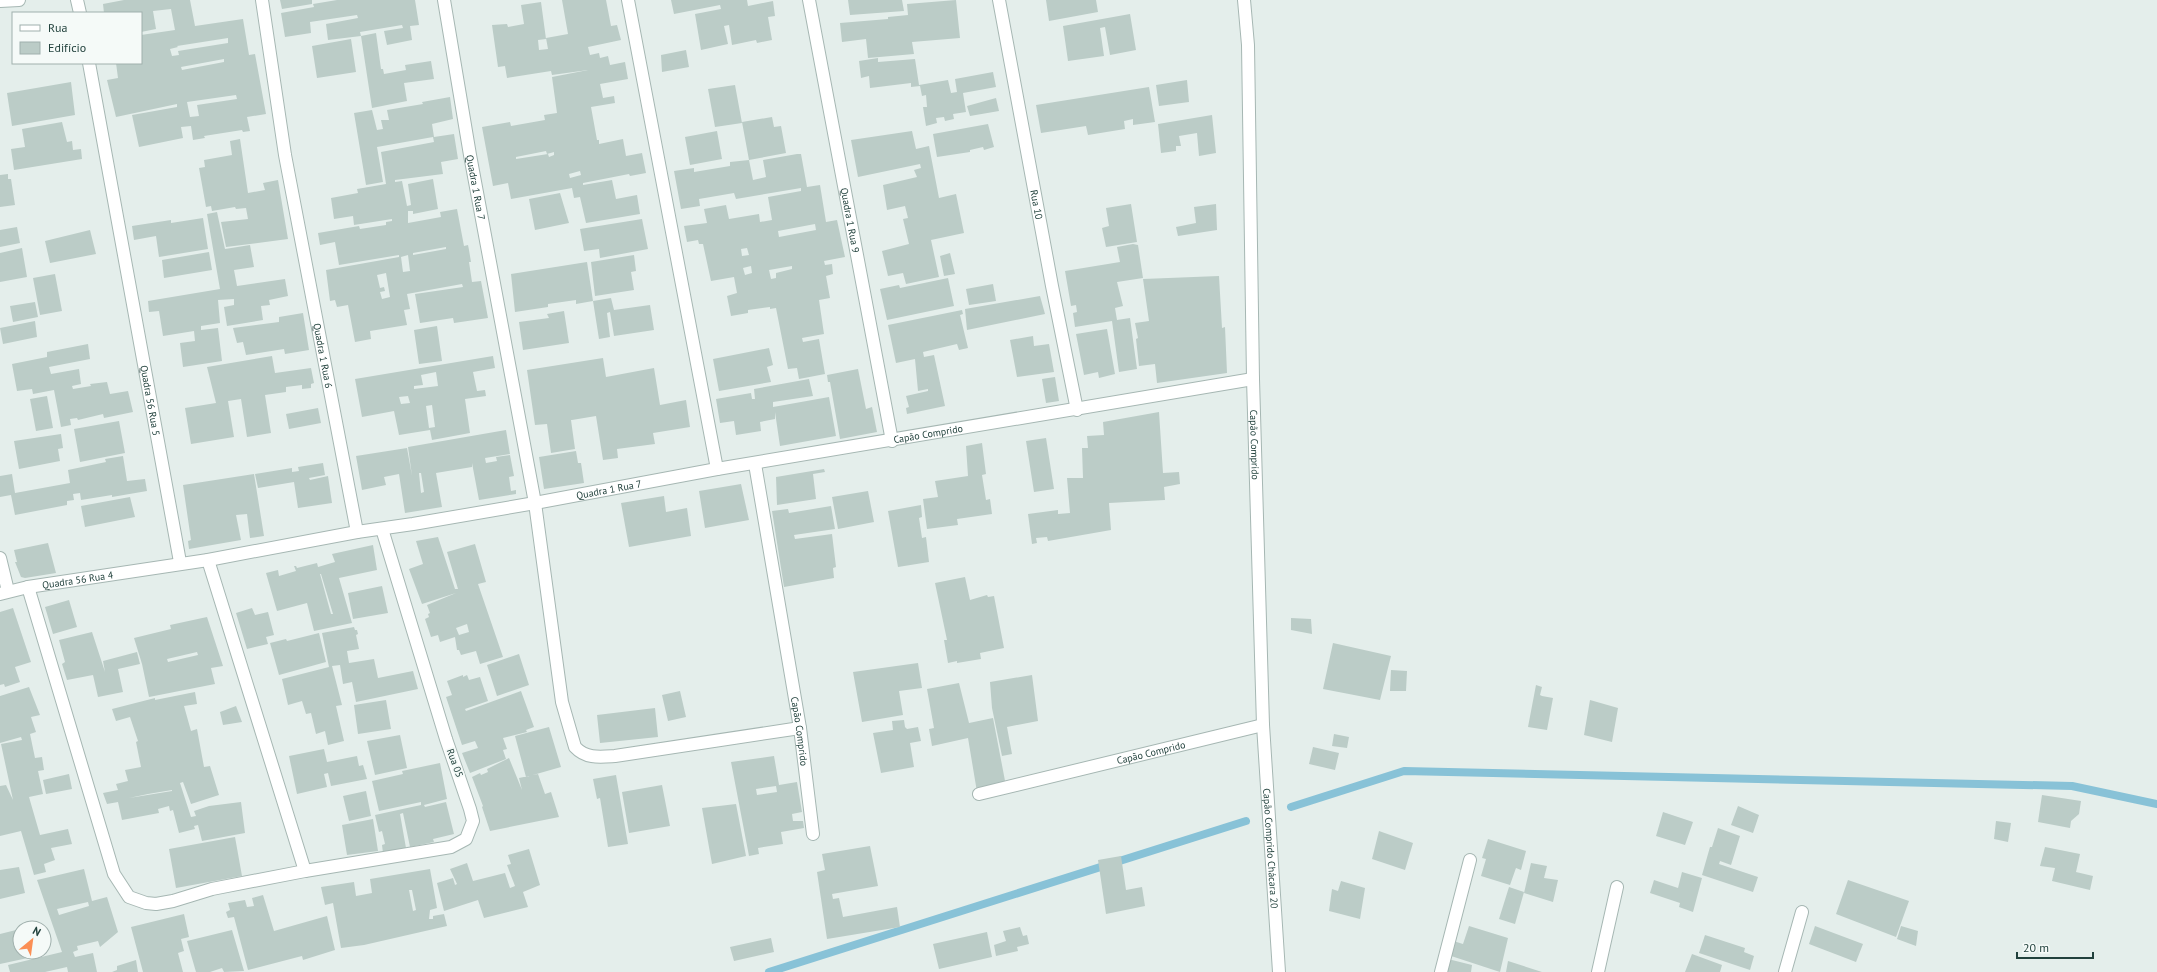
<svg xmlns="http://www.w3.org/2000/svg" width="2157" height="972" viewBox="0 0 2157 972" font-family="'PT Sans',sans-serif">
<style>
.lines{fill:none;stroke-linecap:round;stroke-linejoin:round}
.stream{stroke:#88c2d7;stroke-width:8}
.building{fill:#bbccc7;fill-rule:evenodd}
.minor-casing{stroke:#a6b7b3;stroke-width:14}
.minor{stroke:#fff;stroke-width:12}
.labels{text-anchor:middle;dominant-baseline:central;stroke-width:3.5;stroke-linejoin:round;paint-order:stroke}
.street-label{font-size:10px;fill:#21413c;stroke:#f5faf8}
</style>
<rect width="100%" height="100%" fill="#e4eeeb"/>
<g class="lines">
<path class="stream" d="M1291 807 1404 771 2072 786 2157 804
M769 972 1246 821"/>
</g>
<path class="building" d="M124 0H190L195 26 243 19 249 55 255 54 266 114 247 117 250 131 243 132 242 130 204 136 205 138 193 140 191 126 181 127 183 138 139 147 132 115 177 107V104L116 117 107 80 118 78 116 63H141V35L175 30 171 9 153 11 156 29 141 32V13H104L103 4ZM228 38V43L178 51 179 55 172 56 170 49 178 47 177 46ZM224 59V62L182 70 181 67ZM236 95 237 99 197 105 199 116 190 117 187 102Z
M280 0H312V4L282 9Z
M337 0H415L419 25 410 26 412 40 387 45 384 31 403 28 402 25 360 32 361 36 328 40 326 24 358 18 357 15 310 22 311 33 285 37 281 13 314 7 313 4Z
M562 0H606L611 26 617 25 621 40 588 47 590 55 599 53 600 58 608 56 610 65 625 62 628 79 600 84 603 98 614 96 615 103 591 107 597 140H599V144L623 139 626 156 642 153 646 173 630 176 629 174 583 183V185L612 180 616 199 637 195 640 214 586 223 580 197 574 198 572 188 511 199 508 183 493 186 482 127 510 122 511 126 545 120 544 115 557 113 552 77 588 70 552 75 551 71 507 78 505 66 498 67 492 25 507 24 508 27 524 24 521 5 541 2 546 39 538 40 539 50 548 49 546 38 568 34ZM546 151 547 154 554 152V155L549 157 548 154 516 159V157ZM580 171 581 175 570 178 569 174Z
M671 0H747L748 6 773 1 775 16 768 17 772 40 757 43 756 40 732 45 729 25 724 26 728 44 701 50 695 14 721 9 720 5 674 14Z
M848 0H902L904 11 850 15Z
M956 0 960 38 912 42 914 54 868 58 866 39 842 42 840 23 888 19V17L908 15 907 4Z
M1046 0H1096L1098 12 1049 21Z
M1130 14 1136 50 1110 55 1105 27 1100 28 1104 56 1068 61 1063 26Z
M376 33 381 69H383L384 74 406 70 405 65 431 61 434 79 404 83 407 101 372 108 361 36Z
M351 39 356 72 317 78 312 46Z
M686 50 689 67 662 72 661 55Z
M878 58V62L915 59 919 85 948 80 951 93 957 92 955 79 993 72 996 87 963 93 966 112 953 114 954 119 945 121 944 117 936 118 937 123 926 126 923 107H927L926 95 922 96 920 86 911 87V83L870 88 869 76 861 78 859 61Z
M1187 80 1189 102 1159 106 1156 85Z
M71 82 75 115 12 126 7 93Z
M735 85 742 123 715 127 708 89Z
M1149 87 1155 122 1133 125V119L1124 121 1125 129 1088 135 1086 126 1041 133 1036 105Z
M450 97 453 119 432 124 434 137 454 134 458 159 441 162 443 174 395 180V182L402 181 407 206 411 205 408 184 433 179 438 209 413 214V211H408V223L441 217 440 212 457 209 464 246 468 245 469 250 471 262H469L472 282 481 281 488 318 454 323 453 318 420 323 415 294 463 287 462 284 407 294 410 309 404 310 407 325 370 331 371 339 355 342 348 305 337 307 335 300 330 301 326 270 399 257V255L339 265 335 242 320 245 318 233 359 226 360 229 386 225V222L392 221V219L354 225 353 216 334 219 331 198 358 193 357 189 386 184 381 152 434 142 433 137 377 147 383 182 366 185 354 113 372 110 377 130 383 129 381 120H389L387 110 423 104 422 102ZM446 247V249L413 255V253ZM408 255 410 271 403 272 401 257ZM386 273 390 297 382 299 380 292 385 291 384 287 380 288 377 275Z
M996 98 999 111 970 116 967 106Z
M1212 115 1216 153 1199 156 1197 133 1179 136 1181 146H1176V151L1161 153 1158 124Z
M772 117 774 127 781 126 786 153 749 160 742 122Z
M62 122 67 142 72 141 73 150 81 149 82 159 14 170 11 149 25 147 22 129Z
M988 124 994 147 984 150 983 147 970 150V152L937 157 933 134Z
M717 131 722 159 690 165 685 137Z
M912 131 916 149 929 146 939 198 956 194 964 233 931 240 939 277 906 284 903 273 888 276 882 251 909 244 903 219 908 218 905 206 887 210 883 185 917 177 914 170 921 168 920 164 858 177 851 140Z
M240 139 248 193 265 190 263 183 278 180 288 239 226 247 221 222 248 219 246 208 236 209 235 207 212 211 211 206 206 207 199 168 205 167 204 160 232 155 230 141Z
M797 154H801L807 187 820 185 826 222 837 220 845 257 824 261 825 265 832 264 833 274 826 276 830 298 819 300 824 334 802 338 803 342 819 339 825 374 799 379 797 368 788 369 776 308 770 309V307L748 310V313L731 316 727 296 737 293 734 277 711 281 703 244H699L698 240 687 242 684 226 707 223 704 209 726 205 729 219 759 214 760 222 772 220 768 197 801 191V188L736 199 734 193 699 199 700 206 681 209 674 171 694 168V172L730 166V162L749 160 753 180 766 177 763 160ZM815 224 816 230 779 237 778 231ZM747 248 749 255 742 256 741 249ZM751 266 752 273 745 275 743 268ZM792 266V269L776 273V278L771 279 769 270Z
M8 174V179H11L15 205 0 207V175Z
M560 193 569 223 535 230 529 199Z
M1131 204 1137 242 1106 247 1102 228 1109 226 1106 208Z
M1216 204 1217 230 1178 236 1176 227 1196 223 1194 207Z
M217 212 225 249 250 245 254 267 234 270 237 286 285 279 288 296 269 300 270 305 261 306 263 320 227 326 224 307 234 305V299L218 300 220 323 201 326V330L218 328 222 361 183 367 180 343 195 341 194 331 163 336 159 311 149 312 148 301 220 289 207 214Z
M203 218 208 249 159 257 156 236 134 240 132 226 171 220V223Z
M642 219 648 249 600 258 599 249 584 251 580 229Z
M17 227 20 243 0 247V230Z
M90 230 96 254 50 263 45 241Z
M1133 244 1138 245 1143 278 1117 282 1123 306 1115 308 1117 320 1130 318 1137 369 1119 372 1112 321 1075 327 1073 313 1077 312 1076 305 1071 306 1065 271 1120 262 1117 247Z
M22 248 27 277 0 282V253Z
M209 252 212 270 164 278 162 260Z
M950 253 955 274 944 276 940 256Z
M634 255 636 271 631 272 634 290 595 296 591 262Z
M587 262 593 301 576 304V300L548 304V307L515 312 511 274Z
M55 274 62 311 40 315 33 278Z
M1219 276 1222 328 1225 327 1227 373 1157 383 1155 364 1139 366 1136 339 1138 338 1135 323 1149 321 1143 279Z
M948 278 954 306 887 320 880 289 899 285 900 288Z
M993 284 996 301 969 305 966 289Z
M1040 296 1045 314 967 330 965 309Z
M611 298 614 310 650 305 654 330 614 336 610 312 607 313 610 337 599 339 593 301Z
M35 302 38 317 13 322 10 306Z
M962 310 963 314 960 315 968 348 959 350 957 344 923 352 924 357 934 355 945 406 907 414 906 408 909 407 906 396 928 391V389L918 391 915 359 896 363 888 325Z
M564 311 569 343 523 350 519 322 549 318 547 314Z
M303 313 309 350 285 354 284 349 246 355 243 342 237 343 233 328 279 322V317Z
M35 321 37 337 3 344 0 328Z
M437 326 442 361 419 364 414 330Z
M1107 329 1115 374 1099 378 1098 372 1084 375 1076 334Z
M1033 336 1034 346 1049 344 1054 372 1017 377 1010 340Z
M88 344 90 359 49 367 51 374 79 369 81 384 72 386 73 389 91 386 90 384 107 382 110 394 128 391 133 412 104 418 103 414 78 420 77 418 70 419 71 425 61 427 54 390 33 394 32 389 17 391 12 364 47 357V352Z
M769 348 773 365 767 367 771 382 719 391 713 359Z
M272 356 275 373 311 368 314 383 311 384V388L302 389V385L286 387V392L265 395 271 433 247 437 241 399 228 401 234 437 191 444 185 408 216 403 207 367Z
M493 356 495 368 473 372 477 391 485 390 486 396 465 399 470 433 432 440 430 430 399 435 394 411 362 417 355 379ZM436 372 438 386 414 389V386L423 385 421 375ZM408 396 410 403 401 404 399 397ZM432 405 435 427 429 428 426 406Z
M603 358 606 377 654 368 660 405 686 400 690 427 653 433 655 444 617 449 618 458 603 460 596 416 572 420H571L575 449 551 453 547 424 535 425 527 370Z
M858 369 866 409 872 407 877 432 840 439 830 382H828L827 375Z
M1055 377 1059 401 1046 403 1042 379Z
M809 379 813 396 773 402V407L829 397 836 436 780 446 775 412V419L760 422 761 431 736 435 734 421 720 423 716 399 751 393 752 399H755L754 389Z
M47 396 53 428 36 431 30 399Z
M318 408 321 423 289 429 286 414Z
M1159 412 1163 473 1179 472 1180 484 1164 487 1165 500 1109 503 1111 530 1048 541 1047 537 1036 538 1037 543 1032 544 1028 514 1058 510V514L1070 513 1067 478H1083L1082 448H1088L1087 436 1104 435 1103 422Z
M119 421 125 453 80 462 74 429Z
M506 430 510 454 485 458 486 463 497 461 496 457 510 455 514 476 509 477 511 491 516 490V494L479 500 472 463V467L436 473 442 507 405 513 399 474 384 477 386 485 362 490 356 456 407 448 412 476 408 447ZM419 473H421L424 492 421 493Z
M61 434 63 448 58 449 60 461 19 469 14 441Z
M1046 438 1054 489 1034 492 1026 441Z
M982 443 986 474 982 475 986 500 990 499 992 514 957 519 958 525 927 529 923 499 938 497 935 481 968 476 966 446Z
M576 451 578 463H581L584 483 544 489 539 457Z
M123 456 127 481 145 479 147 491 112 497V495L81 500 80 493 73 494 74 500 67 501V505L15 515 11 495 0 497V476L12 474 15 493 70 483 68 470 106 462 105 459Z
M323 463 325 475 309 478 310 480 328 476 332 503 298 508 294 482 258 488 255 474 292 468V472L299 471 298 467Z
M824 469 825 472 813 474 816 499 777 505 776 477Z
M254 474 264 536 250 538 247 514 236 515 241 540 189 549 188 541 191 540 183 485Z
M741 484 749 520 705 528 699 491Z
M868 491 874 522 838 529 832 497Z
M664 496 666 512 687 508 691 536 629 547 621 503Z
M130 497 135 517 85 527 81 506Z
M921 505 922 517 919 518 922 538 926 537 929 562 898 567 888 511Z
M831 506 835 529 794 535 795 539 832 534 836 567 833 568 834 578 784 587 772 511 788 509 789 513Z
M438 537 455 589H458L447 552 475 544 486 582 478 584 503 657 480 664 476 651 461 655 459 650H457L455 637 440 642 438 635 431 637 425 619 429 617 428 614 430 613 427 605 456 593 422 604 409 569 423 564 416 541ZM467 624 469 632 459 635 456 628Z
M48 543 56 573 25 578 21 577 15 562H17L14 550Z
M373 545 377 570 339 578 352 623 314 631 307 603 277 611 266 573 278 570 279 576 296 571 294 566H296L297 568 317 563 318 567 335 562 332 554ZM320 574H321L333 614H331Z
M965 577 970 600 987 595 988 597 994 596 1004 648 980 653 981 659 957 663V661L948 663 944 640H947L935 583Z
M382 586 388 613 353 619 348 593Z
M69 600 77 627 53 634 45 607Z
M13 608 31 662 15 667 20 682 5 687 4 684 0 685V612Z
M252 608 255 615 268 612 274 635 266 637 268 644 247 649 236 613Z
M207 617 223 666 211 668 215 684 149 697 142 664 134 638 171 629 170 625ZM197 652 198 655 168 662 167 659Z
M1291 618 1311 619 1312 634 1291 630Z
M354 627 355 630H357L358 634 356 635 359 649 347 651 349 663 374 659 378 678 413 671 418 689 356 702 352 682 343 684 340 665 332 666 342 705 336 706 344 741 328 745 325 731 316 734 311 713 306 714 302 701 288 705 282 679 329 667 322 633Z
M92 632 105 672 103 661 137 652 140 664 118 669 123 692 98 697 93 675 67 680 62 664 65 662 59 640Z
M319 633 326 662 279 675 270 643 286 639 287 641Z
M1333 643 1391 656 1380 700 1323 689Z
M519 654 529 685 497 696 487 665Z
M918 663 922 688 899 691 903 715 862 722 853 672Z
M1391 670 1407 671 1406 691H1390Z
M463 675V677L467 675 469 680 480 677 488 701 465 709 466 711 521 691 534 727 526 730 527 732 503 738 507 749 503 750 506 759 470 773 462 753 478 748 475 741 462 745 446 697 452 695 447 681Z
M1032 675 1038 721 1007 727 1012 754 1002 756 992 708 990 682Z
M959 683 969 723 993 718 1006 786 977 792 968 738 932 746 929 729 934 728 927 689Z
M1536 685 1542 687 1540 695 1542 696 1553 698 1547 730 1528 727Z
M29 687 40 715 31 717 36 732 30 734 35 758 42 757 44 770 38 771 43 794 29 797 40 835 68 829 72 844 51 848 55 860 44 864 46 872 34 875 21 831 0 836V786L6 785 13 800 1 744 22 740 21 737 0 743V696Z
M680 691 686 717 668 721 662 695Z
M195 692 197 704 184 706 191 731 197 729 204 767 210 766 219 795 191 804 183 782 180 783 191 817 196 816 194 811 209 806 241 802 245 833 202 841 198 825 194 826 195 829 179 833 173 810 170 811 169 806 158 809 159 813 122 820 118 802 107 804 103 793 118 790 116 784 128 781 125 770 141 767 136 742 138 741 130 717 116 721 112 709 155 698V700ZM172 790V791L129 798 148 794Z
M386 700 391 729 358 734 354 705Z
M1590 700 1618 708 1612 742 1584 735Z
M236 706 242 722 223 725 220 712Z
M655 708 658 737 600 743 597 715Z
M904 720 905 727 907 729 918 727 921 741 910 743 914 767 881 773 873 733 893 730 892 721Z
M549 727 561 767 526 777 515 736Z
M1334 734 1349 737 1347 748 1332 746Z
M400 735 407 768 375 775 367 741Z
M1313 747 1339 753 1335 770 1309 764Z
M324 749 327 762 357 756 359 766 363 765 367 779 331 786 328 773 324 774 327 787 297 794 289 756Z
M774 756 779 785 797 782 802 812 792 814 793 821H803L804 828 781 832 783 844 758 848 759 854 749 856 731 762ZM776 786 777 792 757 795 756 789Z
M509 758 522 790 519 778 538 774 545 794 551 792 559 817 490 831 482 807 483 806 472 777 480 773 481 775 488 772 487 769Z
M440 763 447 799 424 805 425 807 446 802 454 834 433 839 434 842 410 847 403 813 400 814 406 848 383 853 382 845 385 844 382 831 379 832 375 815 421 805V802L379 811 372 781 403 774 402 771Z
M69 774 72 789 46 794 43 780Z
M616 775 628 844 608 847 600 798 597 799 593 779Z
M662 785 670 826 629 833 622 792Z
M366 791 371 816 349 821 343 796Z
M2042 795 2081 801 2079 814 2071 821 2070 828 2038 822Z
M736 804 746 856 712 864 702 808Z
M1738 806 1759 815 1753 833 1731 825Z
M1663 812 1693 822 1685 845 1656 836Z
M373 819 378 851 347 855 342 825Z
M1996 821 2011 823 2008 842 1994 839Z
M1718 828 1740 836 1731 865 1720 861 1719 864 1758 877 1753 892 1702 875 1710 847H1712Z
M1379 831 1413 843 1405 870 1372 859Z
M235 837 242 876 176 888 169 849Z
M1488 839 1526 851 1521 870 1516 868 1510 885 1481 876 1486 859 1482 858Z
M870 846 878 886 832 894 833 899 839 898 843 917 897 907 900 927 827 939 817 872 825 870 822 854Z
M2045 847 2080 854 2076 872 2093 876 2090 890 2052 881 2055 868 2040 866Z
M529 849 540 885 523 892 528 907 484 918 478 900 444 911 437 883 453 878 455 885 457 884 450 869 467 863 473 881 505 873 510 888 515 886 507 865 511 864 508 855Z
M1121 856 1126 890 1142 887 1145 906 1106 914 1098 860Z
M1531 863 1547 866 1544 878 1558 880 1553 902 1524 893Z
M19 867 25 893 0 899V870Z
M84 869 92 901 107 897 118 932 100 947 98 941 77 946 78 950 73 952 75 957 93 953 97 972H68L67 967 45 972H10L8 965 62 952 37 880ZM88 902 89 906 59 915 57 909Z
M430 869 437 908 430 910 429 919H433V916L444 914 447 926 364 945 341 948 333 903 325 905 321 887 354 882 356 896 372 893 370 879ZM409 890H412L416 910 413 911Z
M1682 872 1702 878 1693 912 1679 907 1680 903 1650 893 1654 880 1678 888Z
M1848 880 1909 901 1896 937 1836 914Z
M1341 881 1365 888 1360 919 1329 911 1332 889 1338 891Z
M1509 887 1524 892 1515 924 1499 919Z
M263 895 274 931 327 916 335 950 303 960 302 956 248 970 234 917 228 918 226 912 230 910 228 903 245 900 247 907 254 906 252 898Z
M184 914 189 937 181 939 184 951 178 953 183 972H143L131 927Z
M1469 926 1508 938 1500 972 1442 953 1447 939 1463 944Z
M1815 926 1863 944 1856 962 1809 944Z
M1901 926 1918 931 1916 946 1897 939Z
M1020 927 1023 936 1027 935 1029 944 1017 947 1018 951 996 956 994 945 1006 941 1003 931Z
M20 929V952H36L37 956 0 964V934Z
M232 930 244 971 224 972 222 968 210 972H196L187 941Z
M987 932 992 957 939 969 933 944Z
M1705 935 1745 948 1744 952 1754 956 1750 970 1699 953Z
M771 938 774 952 734 961 730 947Z
M1692 954 1722 965 1720 972H1685Z
M1444 958 1472 965 1471 972H1440Z
M136 960 138 972H112L117 970V966Z
M1508 961 1542 972H1506Z"/>
<g class="lines">
<defs>
<g id="minor">
<path d="M77 0 80 13"/>
<path id="s1" d="M262 0 285 155 357 532"/>
<path id="s2" d="M444 0 470 155 535 503 562 702 575 747C586 759 600 757 615 756L800 728"/>
<path d="M628 0 717 469"/>
<path id="s3" d="M809 0 892 441"/>
<path id="s4" d="M999 0 1052 286 1077 410"/>
<path id="s5" d="M1244 0 1248 45 1253 379 1263 725 1279 972"/>
<path d="M0 1 19 0"/>
<path id="s6" d="M89 63 180 562"/>
<path id="s7" d="M755 464 800 728 813 834"/>
<path d="M0 558 8 591"/>
<path d="M208 560 305 871"/>
<path d="M28 587 114 874 129 897 146 903 156 904 173 901 212 889 305 871 451 847 466 839 473 821 470 809 446 739 382 529"/>
<path id="s8" d="M0 594 28 587 208 560 357 532 413 524 535 503 717 469 1253 379"/>
<path id="s9" d="M979 794 1263 725"/>
<path d="M1441 972 1470 860"/>
<path d="M1598 972 1617 887"/>
<path d="M1785 972 1802 912"/>
</g>
</defs>
<use href="#minor" class="minor-casing"/>
<use href="#minor" class="minor"/>
</g>
<g class="labels">
<g class="street-label">
<text stroke="none"><textPath href="#s2" startOffset="190">Quadra 1 Rua 7</textPath></text>
<text stroke="none"><textPath href="#s4" startOffset="208">Rua 10</textPath></text>
<text stroke="none"><textPath href="#s3" startOffset="224">Quadra 1 Rua 9</textPath></text>
<text stroke="none"><textPath href="#s1" startOffset="361">Quadra 1 Rua 6</textPath></text>
<text stroke="none"><textPath href="#s6" startOffset="343">Quadra 56 Rua 5</textPath></text>
<text stroke="none"><textPath href="#s8" startOffset="942">Capão Comprido</textPath></text>
<text stroke="none"><textPath href="#s5" startOffset="445">Capão Comprido</textPath></text>
<text stroke="none"><textPath href="#s8" startOffset="618">Quadra 1 Rua 7</textPath></text>
<text stroke="none"><textPath href="#s8" startOffset="79">Quadra 56 Rua 4</textPath></text>
<text stroke="none"><textPath href="#s7" startOffset="271">Capão Comprido</textPath></text>
<text stroke="none"><textPath href="#s9" startOffset="177">Capão Comprido</textPath></text>
<text transform="translate(455 763) rotate(70)">Rua 05</text>
<text stroke="none"><textPath href="#s5" startOffset="849">Capão Comprido Chácara 20</textPath></text>
</g>
</g>
<rect x="12" y="12" width="130" height="52" fill="#f5faf8" stroke="#a0b0ad"/>
<rect x="20" y="25" width="20" height="6" fill="#ffffff" stroke="#a0b0ad"/>
<text x="48" y="32" font-size="12" fill="#21413c">Rua</text>
<rect x="20" y="42" width="20" height="12" fill="#bbccc7" stroke="#a0b0ad"/>
<text x="48" y="52" font-size="12" fill="#21413c">Edifício</text>
<g transform="translate(32 940) rotate(29)"><circle r="19" fill="#f5faf8" stroke="#a0b0ad"/>
<path d="M0-3L7 15L0 10L-7 15Z" fill="#fb8f55"/>
<text y="-6" font-size="11" font-weight="bold" text-anchor="middle" fill="#21413c">N</text>
</g>
<path d="M2017 952v6h76v-6" fill="none" stroke="#21413c" stroke-width="2"/>
<text x="2023" y="952" font-size="12" fill="#21413c" stroke="#f5faf8" stroke-width="3" paint-order="stroke">20 m</text>
</svg>
